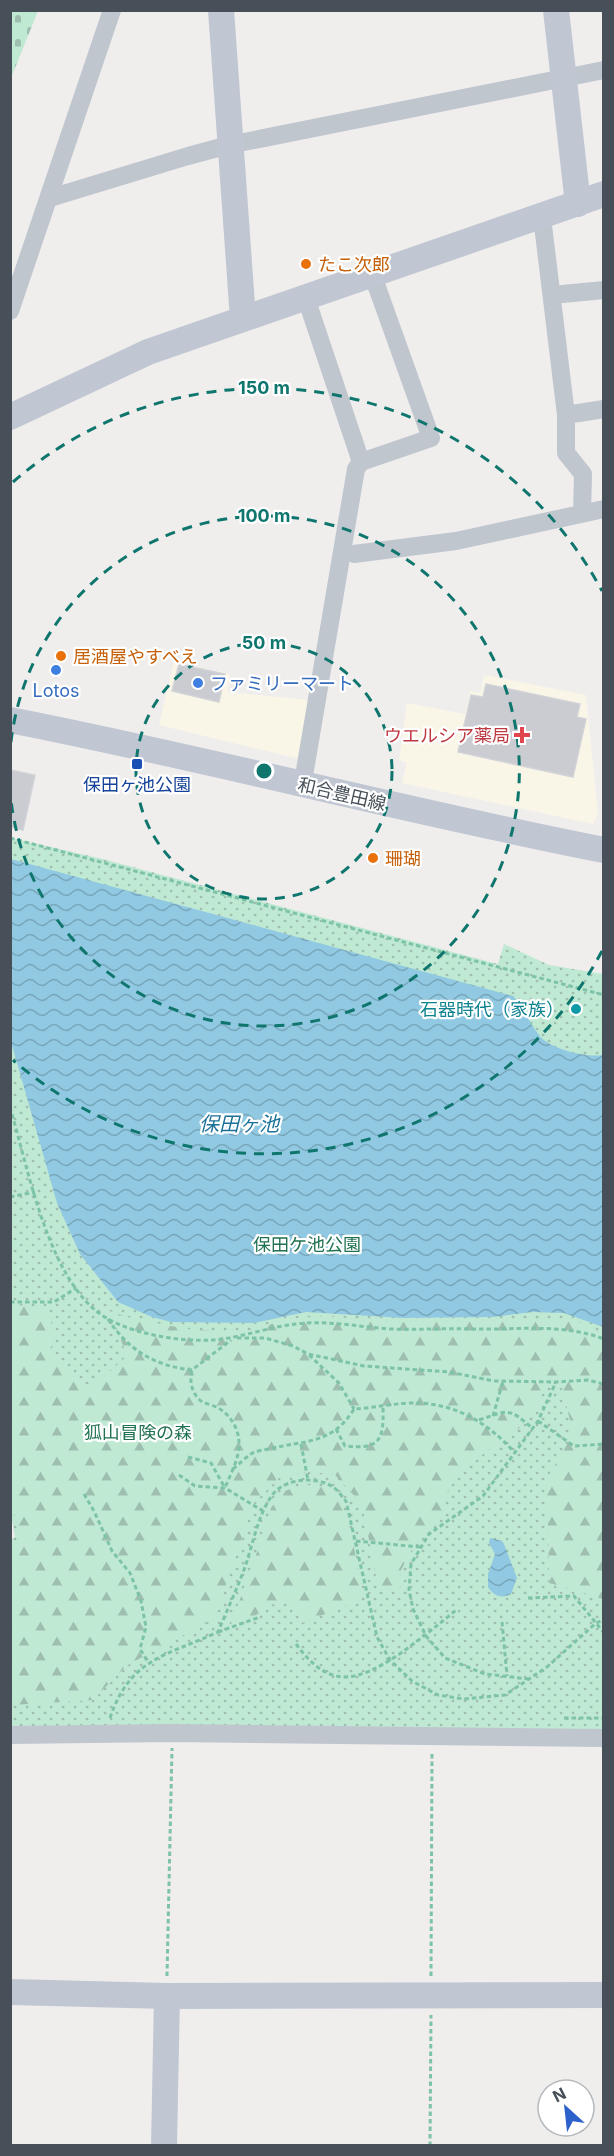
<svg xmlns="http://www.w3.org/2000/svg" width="614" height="2156" viewBox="0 0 614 2156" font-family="Inter,'Noto Sans JP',sans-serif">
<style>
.commercial{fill:#f9f6e8}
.green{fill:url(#green-dots)}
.forest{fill:url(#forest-firs)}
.cemetery{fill:url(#cemetery-stones)}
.water{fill:url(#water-waves)}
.building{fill:#caccd1;stroke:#d2d3d8;stroke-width:1.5}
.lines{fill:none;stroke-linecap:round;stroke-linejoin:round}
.path{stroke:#7cc3a7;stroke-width:3;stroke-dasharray:4.5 3;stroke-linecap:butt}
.street{stroke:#bfc6ce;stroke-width:18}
.secondary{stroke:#c0c7d2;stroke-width:26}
.ring{fill:none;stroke:#0f766e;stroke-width:3;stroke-dasharray:10 8}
.food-dot{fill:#e8710a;stroke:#fff;stroke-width:2}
.shop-dot{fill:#3f7fe0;stroke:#fff;stroke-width:2}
.health-dot{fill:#e0444e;stroke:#fff;stroke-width:2}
.transit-dot{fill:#1a4fb4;stroke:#fff;stroke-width:2}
.culture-dot{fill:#0f9aa8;stroke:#fff;stroke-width:2}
.labels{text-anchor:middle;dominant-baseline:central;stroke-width:4.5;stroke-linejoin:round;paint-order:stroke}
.food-label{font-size:18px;fill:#c56008;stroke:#fff;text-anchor:start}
.shop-label{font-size:18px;fill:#366cbe;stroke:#fff;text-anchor:start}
.health-label{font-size:18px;fill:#be3a42;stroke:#fff;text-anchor:end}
.transit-label{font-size:18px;fill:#164399;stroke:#fff}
.street-label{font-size:18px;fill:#474f58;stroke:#fff}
.culture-label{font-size:18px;fill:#0d838f;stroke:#fff;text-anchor:end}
.park-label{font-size:18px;fill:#207151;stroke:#fff}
.water-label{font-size:20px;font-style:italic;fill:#1b7198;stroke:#fff}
.centre{fill:#0f766e;stroke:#fff;stroke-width:3}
.ring-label{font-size:18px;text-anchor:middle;font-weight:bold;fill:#0f766e;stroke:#fff;stroke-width:4.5;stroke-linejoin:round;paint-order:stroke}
</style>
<defs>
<pattern id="green-dots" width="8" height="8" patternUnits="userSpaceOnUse" patternTransform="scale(1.5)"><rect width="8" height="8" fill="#c0e9d4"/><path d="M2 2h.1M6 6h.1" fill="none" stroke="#9ebfaf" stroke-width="1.8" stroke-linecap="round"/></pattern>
<pattern id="forest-firs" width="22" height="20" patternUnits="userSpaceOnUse" patternTransform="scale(1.5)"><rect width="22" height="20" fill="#c0e9d4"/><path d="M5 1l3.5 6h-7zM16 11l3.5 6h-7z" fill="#9ebfaf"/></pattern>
<pattern id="cemetery-stones" width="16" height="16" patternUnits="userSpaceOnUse" patternTransform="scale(1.5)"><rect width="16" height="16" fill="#c0e9d4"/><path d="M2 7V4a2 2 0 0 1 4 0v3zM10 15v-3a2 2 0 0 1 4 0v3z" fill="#9ebfaf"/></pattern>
<pattern id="water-waves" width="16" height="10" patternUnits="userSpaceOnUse" patternTransform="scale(1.5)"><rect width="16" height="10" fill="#91c9e2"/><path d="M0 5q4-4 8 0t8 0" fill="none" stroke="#78a6ba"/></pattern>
</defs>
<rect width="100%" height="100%" fill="#f0eded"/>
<path class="commercial" d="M174 662 230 674 228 692 309 700 300 759 159 725Z
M484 675 586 695 598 814 593 824 402 783 407 763 399 760 407 703 465 714 470 691 480 693Z"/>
<path class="green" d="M11 838 99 858 498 964 504 944 549 965 603 974V1731L11 1733 10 1540 15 1537 11 1515Z"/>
<path class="forest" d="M11 1305 33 1306 45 1310 57 1335 48 1353 88 1391 127 1356 110 1311 127 1317 186 1329 244 1333 287 1319 325 1316 389 1322H455L570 1318 603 1333V1599C585 1594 568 1587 549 1583L547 1478 571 1438V1424L560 1380 551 1377 531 1415 521 1427 450 1478 444 1513 422 1531 401 1570 400 1588 379 1592 362 1504 334 1474 307 1472 280 1477 253 1504 215 1618 126 1666 93 1700 11 1705V1551L20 1542 10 1494Z
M301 1485C313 1485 327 1485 335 1495 351 1513 359 1575 362 1599L303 1623C300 1617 298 1609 294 1605 280 1594 265 1611 254 1616 247 1620 239 1622 231 1624L264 1533 271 1508 282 1492Z"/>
<path class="cemetery" d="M11 10 38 11 11 78 10 11Z"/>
<path class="water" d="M11 859 513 996C524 1007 529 1023 539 1035 549 1049 587 1058 603 1055V1327L564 1313 532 1312 493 1317 403 1318 306 1312 254 1323 171 1322 152 1317 118 1302 80 1254 57 1203 11 1042Z
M490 1538 502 1541 504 1544 517 1578 511 1594C501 1599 494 1596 488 1587V1574L495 1554 489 1543Z"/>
<path class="building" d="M179 664 225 674 219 702 172 691Z
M486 684 580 704 577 717 586 719 573 777 458 752 471 695 483 697Z
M10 770 35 775 23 830 10 827Z"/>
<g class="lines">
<path class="path" d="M10 838 604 995
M10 1107C28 1168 46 1268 95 1310 122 1333 177 1342 212 1340 241 1338 268 1327 296 1324 328 1320 359 1327 391 1329 419 1330 446 1328 473 1329 516 1330 562 1323 604 1339
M10 1197 35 1192
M10 1302H54L76 1288
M108 1319C128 1350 155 1366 192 1370L231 1340
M237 1338H265L293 1346 308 1354 364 1366 449 1372 494 1381 556 1382 587 1380 604 1384
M309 1355 339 1383 354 1409
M192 1371C189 1381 192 1394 201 1401 206 1404 213 1405 218 1408 230 1414 239 1429 239 1443 240 1457 230 1475 225 1488
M493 1416 503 1381
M479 1420C509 1410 508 1407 532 1428
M538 1421 574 1446 604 1444
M336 1429 345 1446C380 1450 384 1440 383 1407
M301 1444 308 1480
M188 1457 211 1463 225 1488
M233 1469C239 1464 245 1458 251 1454 256 1451 263 1450 269 1449 304 1440 332 1445 354 1409 374 1408 400 1402 419 1403 459 1405 489 1424 515 1453
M179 1475 195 1486 225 1488 263 1511
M84 1494 94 1511 112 1551 130 1573 141 1601 146 1627 140 1649 148 1662
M356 1541 420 1547
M528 1598 574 1596 604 1633
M502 1622 507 1676
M218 1632 260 1617
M296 1644C329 1689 355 1683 398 1655 418 1641 437 1626 456 1610
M529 1679 485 1674 445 1658 426 1636 413 1609 409 1590 411 1564 429 1534 483 1496 538 1421 556 1382
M110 1718C130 1658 166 1656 218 1632 227 1610 237 1589 245 1567 253 1544 258 1514 273 1494 286 1478 317 1476 333 1487 338 1490 342 1497 346 1501L377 1637 390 1660 412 1681 438 1695 464 1699 505 1695 547 1667 595 1624 604 1619
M564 1718H604
M167 1976 172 1748
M431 1976 432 1751
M430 2146 431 2015"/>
<path class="street" d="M50 198 188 156 229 145 604 70
M542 217 566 415V453L583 474 582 514
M552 295 604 290
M10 311 112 10
M566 415 604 409
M361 462 431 438 373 276
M354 554 456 541 604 509
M301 784 305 770 356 469 361 462 306 298
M10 1735 172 1733 604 1738"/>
<path class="secondary" d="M221 10 243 319
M556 10 578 204
M10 417 148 352 604 194
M10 720C209 759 405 811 604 850
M10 1992 167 1996 604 1995
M164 2146 167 1996"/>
</g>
<g class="ring">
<circle cx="264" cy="771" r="128"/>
<path d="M11 742A255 255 0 1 1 11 800"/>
<path d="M602 951A383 383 0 0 1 13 1060M13 482A383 383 0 0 1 602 591"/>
</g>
<g class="food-dot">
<circle cx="306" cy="264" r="6"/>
<circle cx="61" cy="656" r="6"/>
<circle cx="373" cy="858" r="6"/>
</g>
<g class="shop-dot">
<circle cx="56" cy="670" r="6"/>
<circle cx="198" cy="683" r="6"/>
</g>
<path class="health-dot" d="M519 726h6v6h6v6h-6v6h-6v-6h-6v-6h6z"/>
<rect class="transit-dot" x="131" y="758" width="12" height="12" rx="3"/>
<circle class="culture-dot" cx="576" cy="1009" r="6"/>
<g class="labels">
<g class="food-label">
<text x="318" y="264">たこ次郎</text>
<text x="73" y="656">居酒屋やすべえ</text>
<text x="385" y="858">珊瑚</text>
</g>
<g class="shop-label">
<text x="210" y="683">ファミリーマート</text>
<text x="56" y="690" text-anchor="middle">Lotos</text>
</g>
<g class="health-label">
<text x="510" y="735">ウエルシア薬局</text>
</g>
<g class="transit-label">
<text x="137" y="784">保田ヶ池公園</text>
</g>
<g class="street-label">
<text transform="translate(342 794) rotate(13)">和合豊田線</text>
</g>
<g class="culture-label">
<text x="564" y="1009">石器時代（家族）</text>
</g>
<g class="park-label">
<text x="307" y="1244">保田ケ池公園</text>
<text x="138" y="1432">狐山冒険の森</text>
</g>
<g class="water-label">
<text x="239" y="1124">保田ヶ池</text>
</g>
</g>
<circle cx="264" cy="771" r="9" class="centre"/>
<g class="ring-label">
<text x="264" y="394">150 m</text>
<text x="264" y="522">100 m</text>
<text x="264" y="649">50 m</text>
</g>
<rect width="614" height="2156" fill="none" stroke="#474f58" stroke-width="24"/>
<g transform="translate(566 2108) rotate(333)"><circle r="28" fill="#ffffff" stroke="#b5b9bc" stroke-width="1.5"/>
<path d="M0-4.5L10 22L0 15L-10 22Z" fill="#2c61cb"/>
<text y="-9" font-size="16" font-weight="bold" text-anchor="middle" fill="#474f58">N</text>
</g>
</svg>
